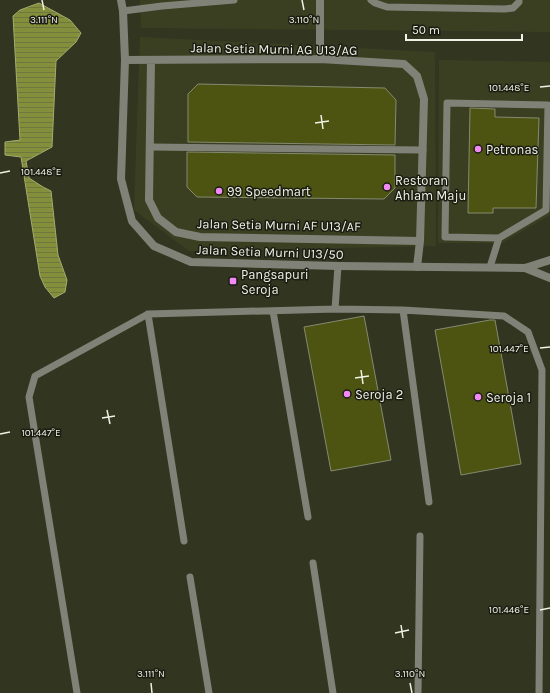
<svg xmlns="http://www.w3.org/2000/svg" width="550" height="693" viewBox="0 0 550 693" font-family="Karla,sans-serif">
<style>
.built{fill:#3b3f22}
.water{fill:url(#water-rules);stroke:#a4ac6d}
.building{fill:#4d5412;stroke:#858a71}
.lines{fill:none;stroke-linecap:round;stroke-linejoin:round}
.service{stroke:#808277;stroke-width:7}
.minor{stroke:#808277;stroke-width:8}
.tertiary{stroke:#808277;stroke-width:8}
.ticks{fill:none;stroke:#eef1e3;stroke-width:1.5}
.poi-dot{fill:#f18af4;stroke:#1b1c12;stroke-width:1.5}
.labels{text-anchor:middle;dominant-baseline:central;stroke-width:3;stroke-linejoin:round;paint-order:stroke}
.street-label{font-size:13px;fill:#eef1e3;stroke:#1b1c12}
.poi-label{font-size:13px;fill:#eef1e3;stroke:#1b1c12;text-anchor:start}
.ticks-label{font-size:10px;text-anchor:middle;fill:#eef1e3;stroke:#1b1c12;stroke-width:3;stroke-linejoin:round;paint-order:stroke}
</style>
<defs>
<pattern id="water-rules" width="6" height="5" patternUnits="userSpaceOnUse"><rect width="6" height="5" fill="#848f3b"/><path d="M0 2.5h6" fill="none" stroke="#6f763e"/></pattern>
</defs>
<rect width="100%" height="100%" fill="#323620"/>
<path class="built" d="M140 0H550V32L141 28Z
M140 37 435 52 436 246 189 251 134 210Z
M439 60 550 62V215L502 243H438Z"/>
<path class="water" d="M39 3 70 20 81 33 76 42 56 61 52 147 26 161 29 178 43 187 51 191 58 255 67 280 65 292 54 298 45 287 40 276 21 157 5 155V142L20 140 13 16 20 10Z"/>
<path class="building" d="M198 84 385 88 396 100 395 145 188 142V94Z
M470 108 495 109V117L539 118 536 208H493V213H468Z
M187 152 395 155V188L384 199 197 197 187 187Z
M364 316 391 460 331 471 304 327Z
M490 320H495L521 464 461 475 435 330Z"/>
<g class="lines">
<path class="service" d="M371 0 375 3 387 7 505 9 513 8 519 2V0
M123 11 162 6 234 0
M447 103 548 105 546 210 499 238 445 237Z
M150 147 423 150
M490 267 499 238
M335 309 338 266
M403 310 429 502
M273 311 308 517
M148 314 184 541
M313 563 333 693
M190 577 209 693
M77 693 29 397 35 376 148 314 335 309 403 310 504 316 528 332 542 370 539 693
M418 693 420 536"/>
<path class="minor" d="M320 0V59
M125 60 320 59 404 64 417 76 424 99 420 241 417 267
M151 60 149 200 158 218 176 232 200 237 420 241"/>
<path class="tertiary" d="M121 0 123 11 125 60 121 179 132 221 154 246 191 262 338 266 525 268 550 260
M525 268 550 278"/>
</g>
<path class="ticks" d="M42 0 44 10M302 0 304 10M540 87 550 86M321 115 323 129M315 123 329 121M0 173 10 171M540 348 550 347M361 370 363 384M355 378 369 376M107 410 110 424M102 418 115 416M0 434 10 432M540 610 550 608M401 625 403 638M395 633 409 630M151 683 152 693M410 683 412 693"/>
<g class="poi-dot">
<circle cx="478" cy="149" r="4"/>
<circle cx="387" cy="187" r="4"/>
<circle cx="219" cy="191" r="4"/>
<rect x="229" y="277" width="8" height="8" rx="2"/>
<circle cx="347" cy="394" r="4"/>
<circle cx="478" cy="397" r="4"/>
</g>
<g class="labels">
<g class="street-label">
<text transform="translate(274 49) rotate(1)">Jalan Setia Murni AG U13/AG</text>
<text transform="translate(279 225) rotate(1)">Jalan Setia Murni AF U13/AF</text>
<text transform="translate(270 252) rotate(2)">Jalan Setia Murni U13/50</text>
</g>
<g class="poi-label">
<text x="486" y="149">Petronas</text>
<text x="395" y="180">Restoran<tspan x="395" dy="15">Ahlam Maju</tspan></text>
<text x="227" y="191">99 Speedmart</text>
<text x="241" y="274">Pangsapuri<tspan x="241" dy="15">Seroja</tspan></text>
<text x="355" y="394">Seroja 2</text>
<text x="486" y="397">Seroja 1</text>
</g>
</g>
<g class="ticks-label">
<text x="44" y="23">3.111°N</text>
<text x="304" y="23">3.110°N</text>
<text x="509" y="91">101.448°E</text>
<text x="41" y="175">101.448°E</text>
<text x="509" y="352">101.447°E</text>
<text x="41" y="436">101.447°E</text>
<text x="509" y="613">101.446°E</text>
<text x="151" y="677">3.111°N</text>
<text x="410" y="677">3.110°N</text>
</g>
<path d="M406 34v6h116v-6" fill="none" stroke="#eef1e3" stroke-width="2"/>
<text x="412" y="34" font-size="12" fill="#eef1e3" stroke="#1b1c12" stroke-width="3" paint-order="stroke">50 m</text>
</svg>
